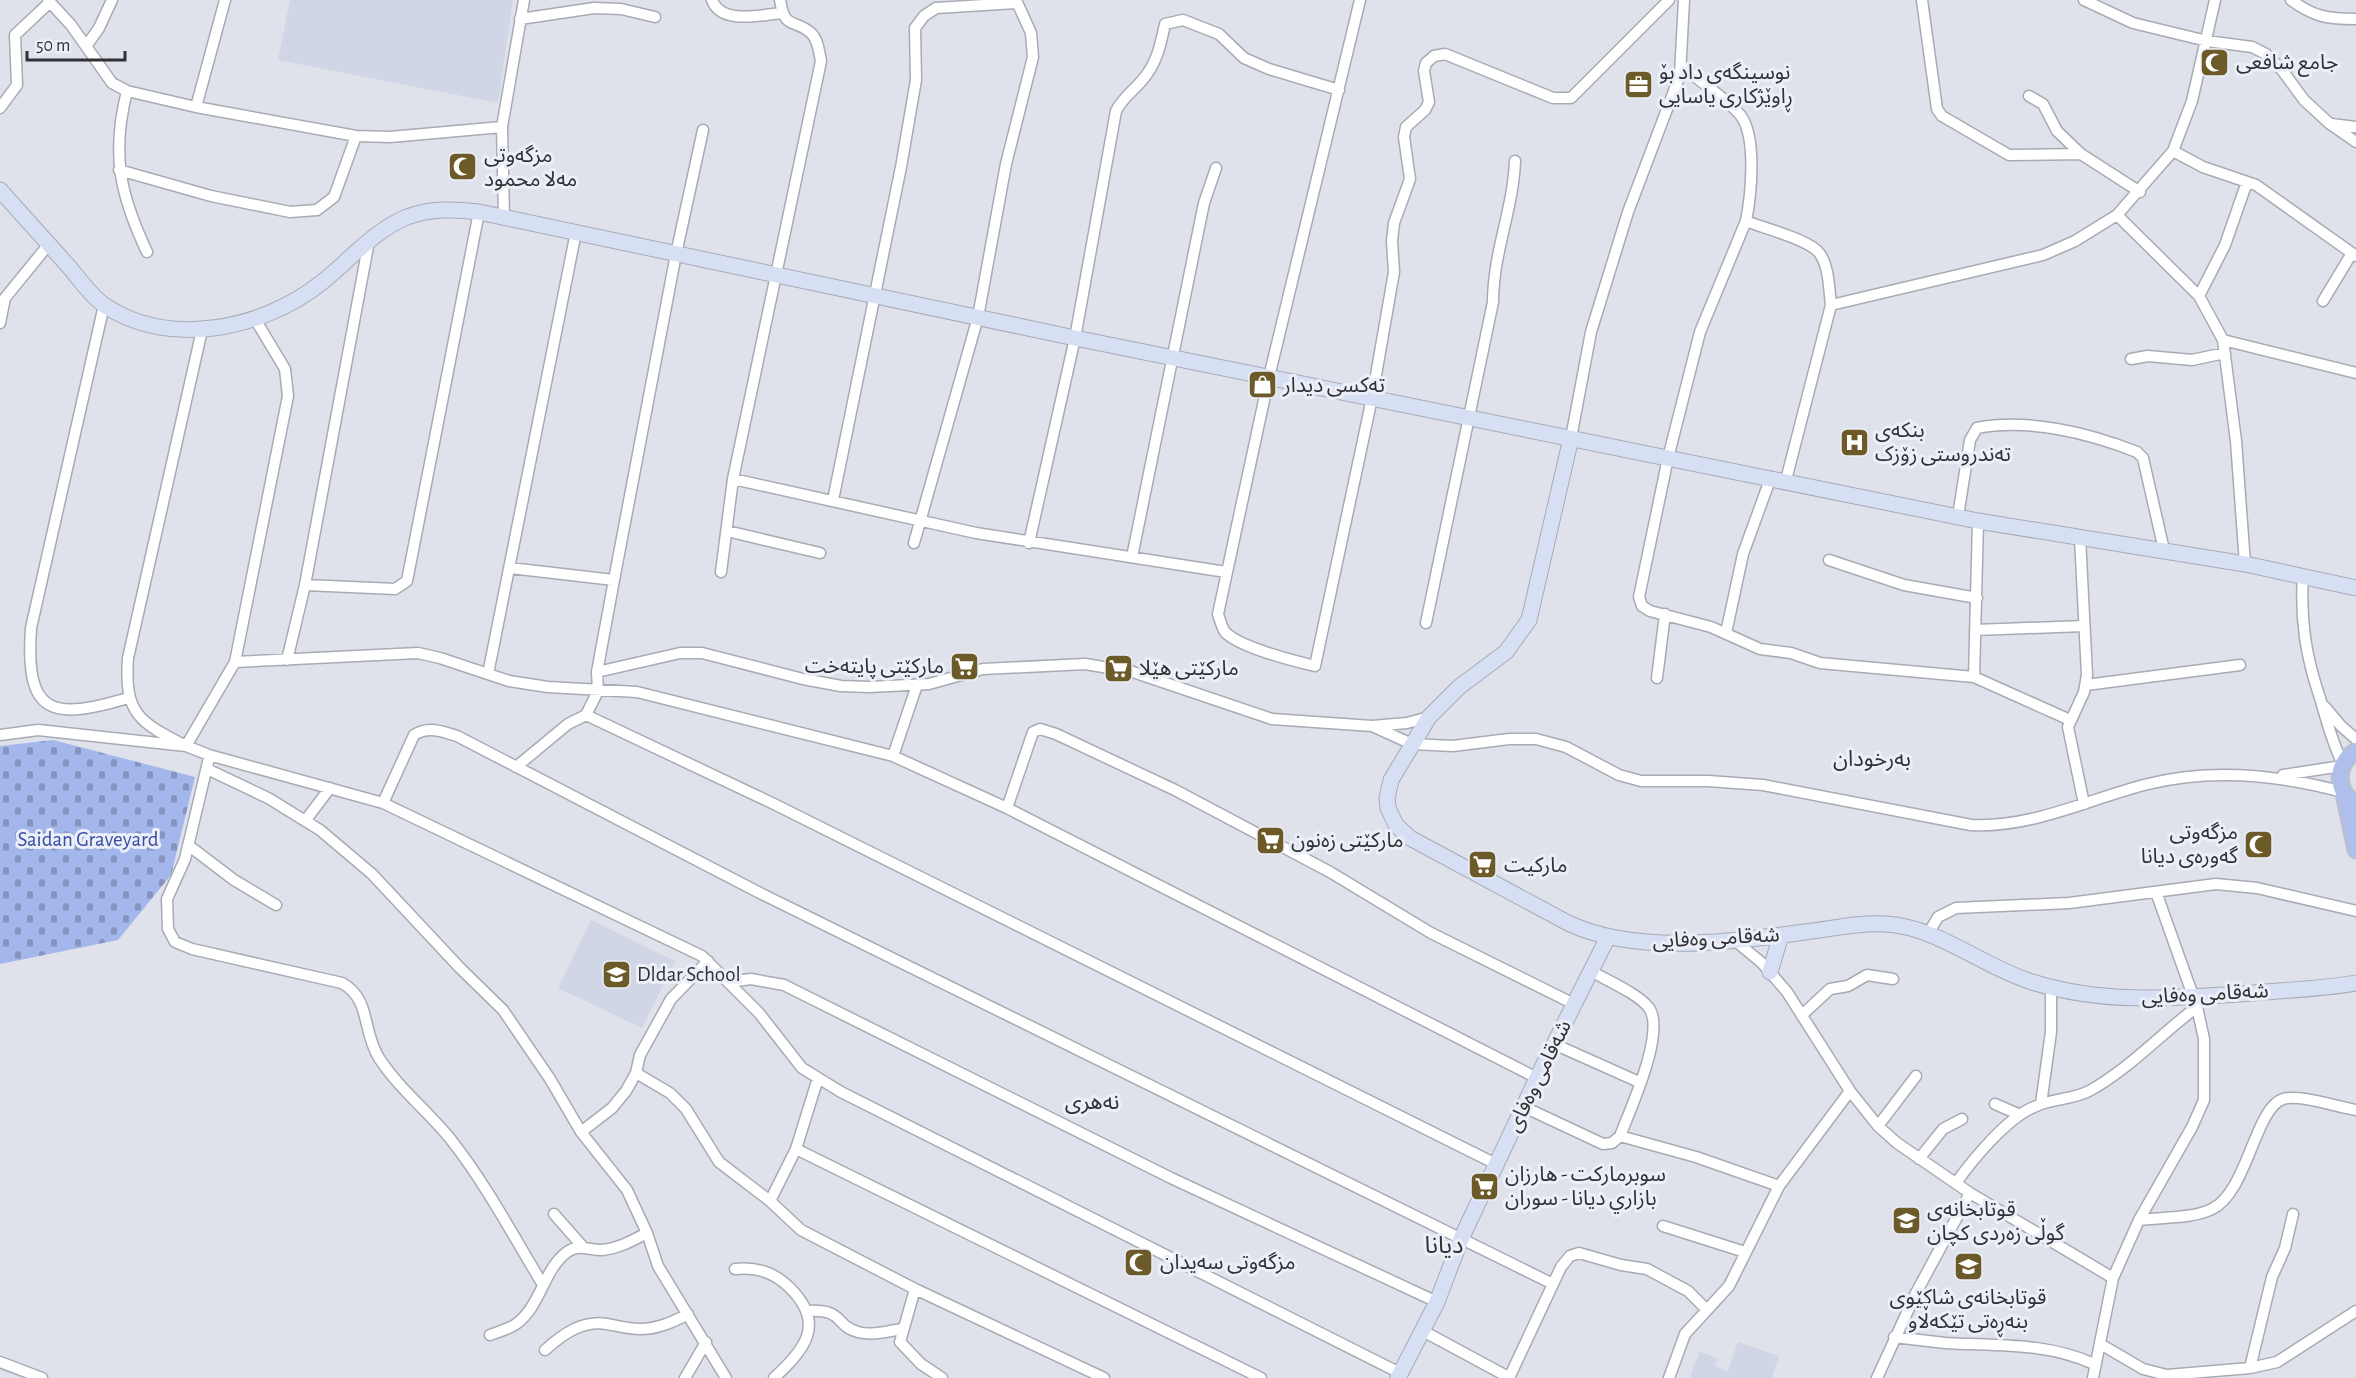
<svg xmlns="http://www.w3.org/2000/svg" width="2356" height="1378" viewBox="0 0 2356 1378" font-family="'Alegreya Sans','Noto Sans Arabic',sans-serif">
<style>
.built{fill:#d0d6e5}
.cemetery{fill:url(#cemetery-stones)}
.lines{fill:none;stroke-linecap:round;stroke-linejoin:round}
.street-casing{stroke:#a7abb3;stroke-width:13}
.secondary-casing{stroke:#a7abb3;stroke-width:17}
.primary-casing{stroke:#c1c1c2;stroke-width:19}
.street{stroke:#fff;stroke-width:10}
.secondary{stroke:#d7dff5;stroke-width:15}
.primary{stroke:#b0beeb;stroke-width:16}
.labels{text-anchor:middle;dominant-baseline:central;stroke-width:6;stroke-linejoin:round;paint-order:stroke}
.poi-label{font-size:21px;fill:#303134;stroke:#eceff8;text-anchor:start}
.park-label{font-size:21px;fill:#374da3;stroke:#eceff8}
.street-label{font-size:21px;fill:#303134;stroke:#eceff8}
.neighbourhood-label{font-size:22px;fill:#303134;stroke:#eceff8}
.quarter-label{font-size:24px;fill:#303134;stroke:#eceff8}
</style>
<defs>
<pattern id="cemetery-stones" width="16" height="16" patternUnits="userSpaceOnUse" patternTransform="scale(1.5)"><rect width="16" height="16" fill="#a4b7ec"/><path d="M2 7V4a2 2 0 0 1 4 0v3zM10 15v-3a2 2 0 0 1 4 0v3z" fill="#8695c0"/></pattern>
</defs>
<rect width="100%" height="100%" fill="#dfe2eb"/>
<path class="built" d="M290 0H513L498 103 278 60Z
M591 920 675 961 642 1028 558 988Z
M1738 1342 1779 1356 1772 1378H1690L1699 1352 1718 1358 1715 1366 1728 1371Z"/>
<path class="cemetery" d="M53 740 195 777 171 875 118 940 0 964V746Z"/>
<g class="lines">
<defs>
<path id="street" d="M48 0 71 25 112 83 127 91 196 107 356 136 390 137 502 127
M712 0C721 25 761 15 782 13
M1360 0 1269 377 1218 614C1220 620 1222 628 1225 632 1239 647 1294 661 1315 666L1372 398 1394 272 1392 241 1394 223 1410 179 1404 137 1406 127 1425 110 1429 102 1424 71 1426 63 1434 56 1445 54 1553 98H1571L1669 0
M1922 0 1937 109 1942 116 2009 155 2081 154 2140 192
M2084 0 2133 23 2207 41 2252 47 2266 54 2282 70 2304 100 2330 124 2356 142
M2291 0C2314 17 2328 19 2356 19
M520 19 594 8 621 9 655 17
M87 45 99 28 112 0
M1681 65C1696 79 1730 101 1741 116 1757 138 1751 196 1746 221L1700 332 1668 458 1639 597 1642 606 1650 611 1711 627 1760 649 1791 653 1820 663 1974 677 2070 720
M127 91C111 154 120 195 147 252
M2029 96 2043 104 2057 131 2081 154
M196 107 225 0
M0 108 17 85 15 35 50 2
M2332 124 2356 127
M2173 151 2203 167 2256 185 2356 256
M119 170 211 196 290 212 317 210 334 197 356 136
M2117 215 2199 296 2223 340 2236 441 2245 564
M504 217 502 127 524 0
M1746 221C1763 228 1811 240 1820 254 1829 267 1829 289 1831 305
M2199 296 2225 245 2247 182
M2323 301 2352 253
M104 305 31 628C25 715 51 721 128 698
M0 323 5 298 49 244
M202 330 128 658C124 714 139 722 186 746L235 662 288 396 285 369 255 319
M2223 340 2356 373
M2131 359 2148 356 2192 360 2225 353
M1571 438 1591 332 1628 212 1680 75 1684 0
M733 479 976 533 1226 572
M1786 480 1831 305 2043 255 2075 241 2117 215 2173 151 2192 101 2215 0
M833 500 901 167 916 80 915 28 924 16 936 8 1016 3
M1958 516 1970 440 1977 428C2028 418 2089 433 2137 452L2143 458 2164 550
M727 531 820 553
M2080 538 2087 675 2084 692 2068 727 2084 804
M914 543 978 317 1006 164 1033 57 1031 33 1016 0
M1029 543 1075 338 1116 111C1124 95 1138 88 1147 74 1158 59 1161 42 1165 24L1183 20 1219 34 1244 58 1269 69 1339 90
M1132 557 1204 203 1216 168
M1829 560 1904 585 1977 598
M510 568 614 580
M721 572 733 479 821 61C819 52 818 39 811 33 794 18 785 31 780 0
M2303 576C2300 620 2306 657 2320 698 2327 721 2332 743 2343 764
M305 585 395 589 407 581 479 212
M1426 623 1493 302C1493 253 1513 210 1515 161
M1975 630 2084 626
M1726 633 1743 554 1771 477
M287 660 305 585 369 241
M235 662 418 653 440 658 509 681 548 687 637 692 893 756 1007 808 1537 1078
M597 672 680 653H702L803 679 841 686 869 687 929 684 983 669 1085 664 1133 672 1272 719 1372 726 1407 723 1429 717
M488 674 576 232
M1974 677 1978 521
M1657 678 1665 614
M2086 685 2240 665
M2325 707 2341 726 2356 739
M586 715 774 804 1496 1164
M1372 726 1412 744 1453 746 1509 739H1536L1566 747 1619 775 1641 781H1708L1763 785 1971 825C2034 828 2088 799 2148 784 2212 768 2280 775 2343 792
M0 735 38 730 186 746 209 755 383 803 702 956 759 1013 802 1068 841 1092 1400 1373
M893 756 917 685
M208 762 185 859 167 899 168 929 175 942 192 949 342 983C371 999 362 1031 379 1058 399 1089 430 1113 452 1141 487 1186 514 1237 543 1285
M516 767 568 724 586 715 598 691 597 672 614 580 676 254 703 130
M207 769 268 798 320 830 372 874 460 968 503 1010 550 1079 581 1132 627 1190 647 1233 658 1266 726 1378
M2283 775 2342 766
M383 803 414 735C428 726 442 731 457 736L758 892 1553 1284
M1007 808 1033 732 1040 729 1056 734 1175 790 1330 872 1431 933 1574 1004
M305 821 330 788
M188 845 234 880 276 905
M1928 934 1938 917 1956 908 2069 903 2216 884 2257 888 2356 911
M1733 939 1762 963 1787 992 1850 1091 1878 1126 1897 1143 1970 1193 2113 1278
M729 982 751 979 784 985 1171 1178 1437 1302
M1802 1015 1830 989 1848 986 1867 975 1893 979
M1554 1044 1639 1082
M636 1073 670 1093 686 1109 719 1162 770 1201 801 1230 915 1289 1104 1378
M1995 1104 2018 1114
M2041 1104 2051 1032V988
M1524 1107 1603 1144 1612 1143 1620 1136C1630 1110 1666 1032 1649 1008 1639 994 1606 980 1591 971
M1878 1126 1916 1076
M581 1132 612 1108 626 1091 636 1073 640 1055 671 999 708 961
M1620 1136 1696 1157 1779 1186
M796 1149 1261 1378
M1919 1159 1943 1129 1962 1119
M1956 1183C1973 1159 2007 1118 2034 1107 2052 1098 2074 1100 2091 1090 2130 1068 2162 1033 2197 1007
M770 1201 796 1149 818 1078
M554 1214 583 1247
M2139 1220C2161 1217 2192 1219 2212 1209 2247 1193 2255 1108 2283 1099 2300 1094 2337 1107 2356 1110
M1663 1226 1745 1252
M735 1269C757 1267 774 1272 790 1288 826 1324 805 1349 774 1378
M915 1289 900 1342 921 1364 942 1378
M807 1311C846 1309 833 1325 858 1332 872 1336 888 1331 902 1329
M1423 1331 1510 1378
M490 1335C498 1332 509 1329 516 1324 541 1306 543 1270 567 1252 579 1243 591 1251 603 1250 620 1248 633 1240 647 1233
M1894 1337C1911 1339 1928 1341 1945 1343 1996 1346 2046 1342 2094 1364
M2102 1345 2143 1369 2167 1375 2250 1368 2277 1362 2356 1311
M545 1350C563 1334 582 1320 607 1324 618 1326 629 1329 640 1329 658 1329 673 1322 688 1314
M0 1362 42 1378
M2250 1368 2272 1277 2285 1248 2293 1214
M685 1378 706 1342
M1509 1378 1561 1267 1570 1256 1579 1253 1621 1265 1647 1269 1688 1291 1707 1310
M1669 1378 1685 1334 1729 1286 1779 1186 1850 1091
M1877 1378 1916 1293 1970 1193
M2093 1378 2113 1278 2139 1220 2192 1127 2204 1100V1039L2197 1007 2156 892"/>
<path id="secondary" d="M0 190C23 216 47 242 70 268 80 280 91 296 104 305 169 349 263 329 321 283 349 261 373 231 407 217 431 208 454 209 479 212L1075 338 1978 521 2245 564 2356 588
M1571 438 1529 620 1506 652 1459 687 1429 717 1391 780 1387 798 1388 808 1396 825 1410 838 1568 923C1635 955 1733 942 1805 932 1831 929 1859 922 1886 924 1938 927 1983 967 2032 982 2104 1005 2178 998 2252 993 2287 990 2322 989 2356 983
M1770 972 1781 935
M1398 1378 1437 1302 1461 1239 1537 1078 1608 937"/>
<path id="primary" d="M2356 751C2335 764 2335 791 2356 804
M2344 794 2356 850"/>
</defs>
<use href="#street" class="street-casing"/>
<use href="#secondary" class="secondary-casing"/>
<use href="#primary" class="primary-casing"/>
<use href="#street" class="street"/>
<use href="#secondary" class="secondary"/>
<use href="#primary" class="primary"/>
</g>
<defs>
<symbol id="mosque-square" viewBox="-11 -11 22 22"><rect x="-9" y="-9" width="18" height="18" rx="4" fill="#6d5a29" stroke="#eceff8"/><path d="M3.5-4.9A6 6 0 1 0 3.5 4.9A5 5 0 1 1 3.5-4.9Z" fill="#fff"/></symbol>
<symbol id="office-square" viewBox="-11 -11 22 22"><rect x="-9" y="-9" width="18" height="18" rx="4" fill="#6d5a29" stroke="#eceff8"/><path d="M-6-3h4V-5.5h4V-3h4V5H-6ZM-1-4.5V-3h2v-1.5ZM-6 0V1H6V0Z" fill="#fff"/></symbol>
<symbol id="shop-square" viewBox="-11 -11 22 22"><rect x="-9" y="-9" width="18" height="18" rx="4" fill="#6d5a29" stroke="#eceff8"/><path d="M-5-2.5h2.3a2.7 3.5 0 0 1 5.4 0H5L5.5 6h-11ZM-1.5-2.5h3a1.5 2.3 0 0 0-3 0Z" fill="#fff"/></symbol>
<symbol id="hospital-square" viewBox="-11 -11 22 22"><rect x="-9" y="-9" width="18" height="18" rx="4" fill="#6d5a29" stroke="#eceff8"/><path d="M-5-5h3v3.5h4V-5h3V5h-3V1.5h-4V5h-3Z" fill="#fff"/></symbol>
<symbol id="supermarket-square" viewBox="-11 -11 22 22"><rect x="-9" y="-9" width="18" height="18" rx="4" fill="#6d5a29" stroke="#eceff8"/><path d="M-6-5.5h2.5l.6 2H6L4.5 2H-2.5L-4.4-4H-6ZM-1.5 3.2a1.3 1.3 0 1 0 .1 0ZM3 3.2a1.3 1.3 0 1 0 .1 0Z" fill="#fff"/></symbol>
<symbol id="school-square" viewBox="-11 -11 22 22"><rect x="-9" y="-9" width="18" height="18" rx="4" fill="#6d5a29" stroke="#eceff8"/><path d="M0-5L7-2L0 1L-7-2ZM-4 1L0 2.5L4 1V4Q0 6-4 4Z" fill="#fff"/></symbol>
</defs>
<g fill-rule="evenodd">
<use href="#mosque-square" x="2198" y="46" width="33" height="33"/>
<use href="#office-square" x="1622" y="68" width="33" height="33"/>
<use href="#mosque-square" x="446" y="150" width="33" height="33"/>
<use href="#shop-square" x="1246" y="368" width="33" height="33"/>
<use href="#hospital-square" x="1838" y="426" width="33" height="33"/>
<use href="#supermarket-square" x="948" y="650" width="33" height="33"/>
<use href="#supermarket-square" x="1102" y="652" width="33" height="33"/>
<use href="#supermarket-square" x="1254" y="824" width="33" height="33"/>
<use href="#mosque-square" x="2242" y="828" width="33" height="33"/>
<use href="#supermarket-square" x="1466" y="848" width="33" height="33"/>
<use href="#school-square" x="600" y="958" width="33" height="33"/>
<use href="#supermarket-square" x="1468" y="1170" width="33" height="33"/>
<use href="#school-square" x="1890" y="1204" width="33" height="33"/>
<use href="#mosque-square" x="1122" y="1246" width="33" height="33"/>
<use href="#school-square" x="1952" y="1250" width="33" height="33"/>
</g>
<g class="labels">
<g class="poi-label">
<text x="2236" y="62">جامع شافعی</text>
<text x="1659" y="72">نوسینگەی داد بۆ<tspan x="1659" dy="24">ڕاوێژكاری یاسایی</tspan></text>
<text x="484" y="155">مزگه‌وتی<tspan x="484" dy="24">مه‌لا محمود</tspan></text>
<text x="1283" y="385">تەكسی دیدار</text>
<text x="1875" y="430">بنکەی<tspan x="1875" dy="24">تەندروستی زۆزک</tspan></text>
<text x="944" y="666" text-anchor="end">مارکێتی پایتەخت</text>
<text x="1139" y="668">مارکێتی هێلا</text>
<text x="2238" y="832" text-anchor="end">مزگەوتی<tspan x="2238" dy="24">گەورەی دیانا</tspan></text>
<text x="1291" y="840">مارکێتی زەنون</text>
<text x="1504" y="865">ماركيت</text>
<text x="637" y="974">Dldar School</text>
<text x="1505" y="1174">سوبرماركت - هارزان<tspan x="1505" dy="24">بازاري ديانا - سوران</tspan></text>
<text x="1927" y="1209">قوتابخانەی<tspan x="1927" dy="24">گوڵی زەردی کچان</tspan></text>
<text x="1160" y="1262">مزگەوتی سەیدان</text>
<text x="1968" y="1297" text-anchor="middle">قوتابخانەی شاکێوی<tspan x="1968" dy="24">بنەڕەتی تێکەڵاو</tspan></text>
</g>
<g class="park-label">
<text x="88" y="839">Saidan Graveyard</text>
</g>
<g class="street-label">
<text transform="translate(1716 938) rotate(-3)">شەقامی وەفایی</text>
<text transform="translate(2205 994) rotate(-3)">شەقامی وەفایی</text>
<text transform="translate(1539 1076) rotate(-64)">شەقامی وەفای</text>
</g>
<g class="neighbourhood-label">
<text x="1872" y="759">بەرخودان</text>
<text x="1092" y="1102">نەھری</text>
</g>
<g class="quarter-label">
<text x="1444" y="1246">دیانا</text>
</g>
</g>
<path d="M27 51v9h98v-9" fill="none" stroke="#303134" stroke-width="3"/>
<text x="36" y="51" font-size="18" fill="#303134" stroke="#eceff8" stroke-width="4.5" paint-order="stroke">50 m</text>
</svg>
